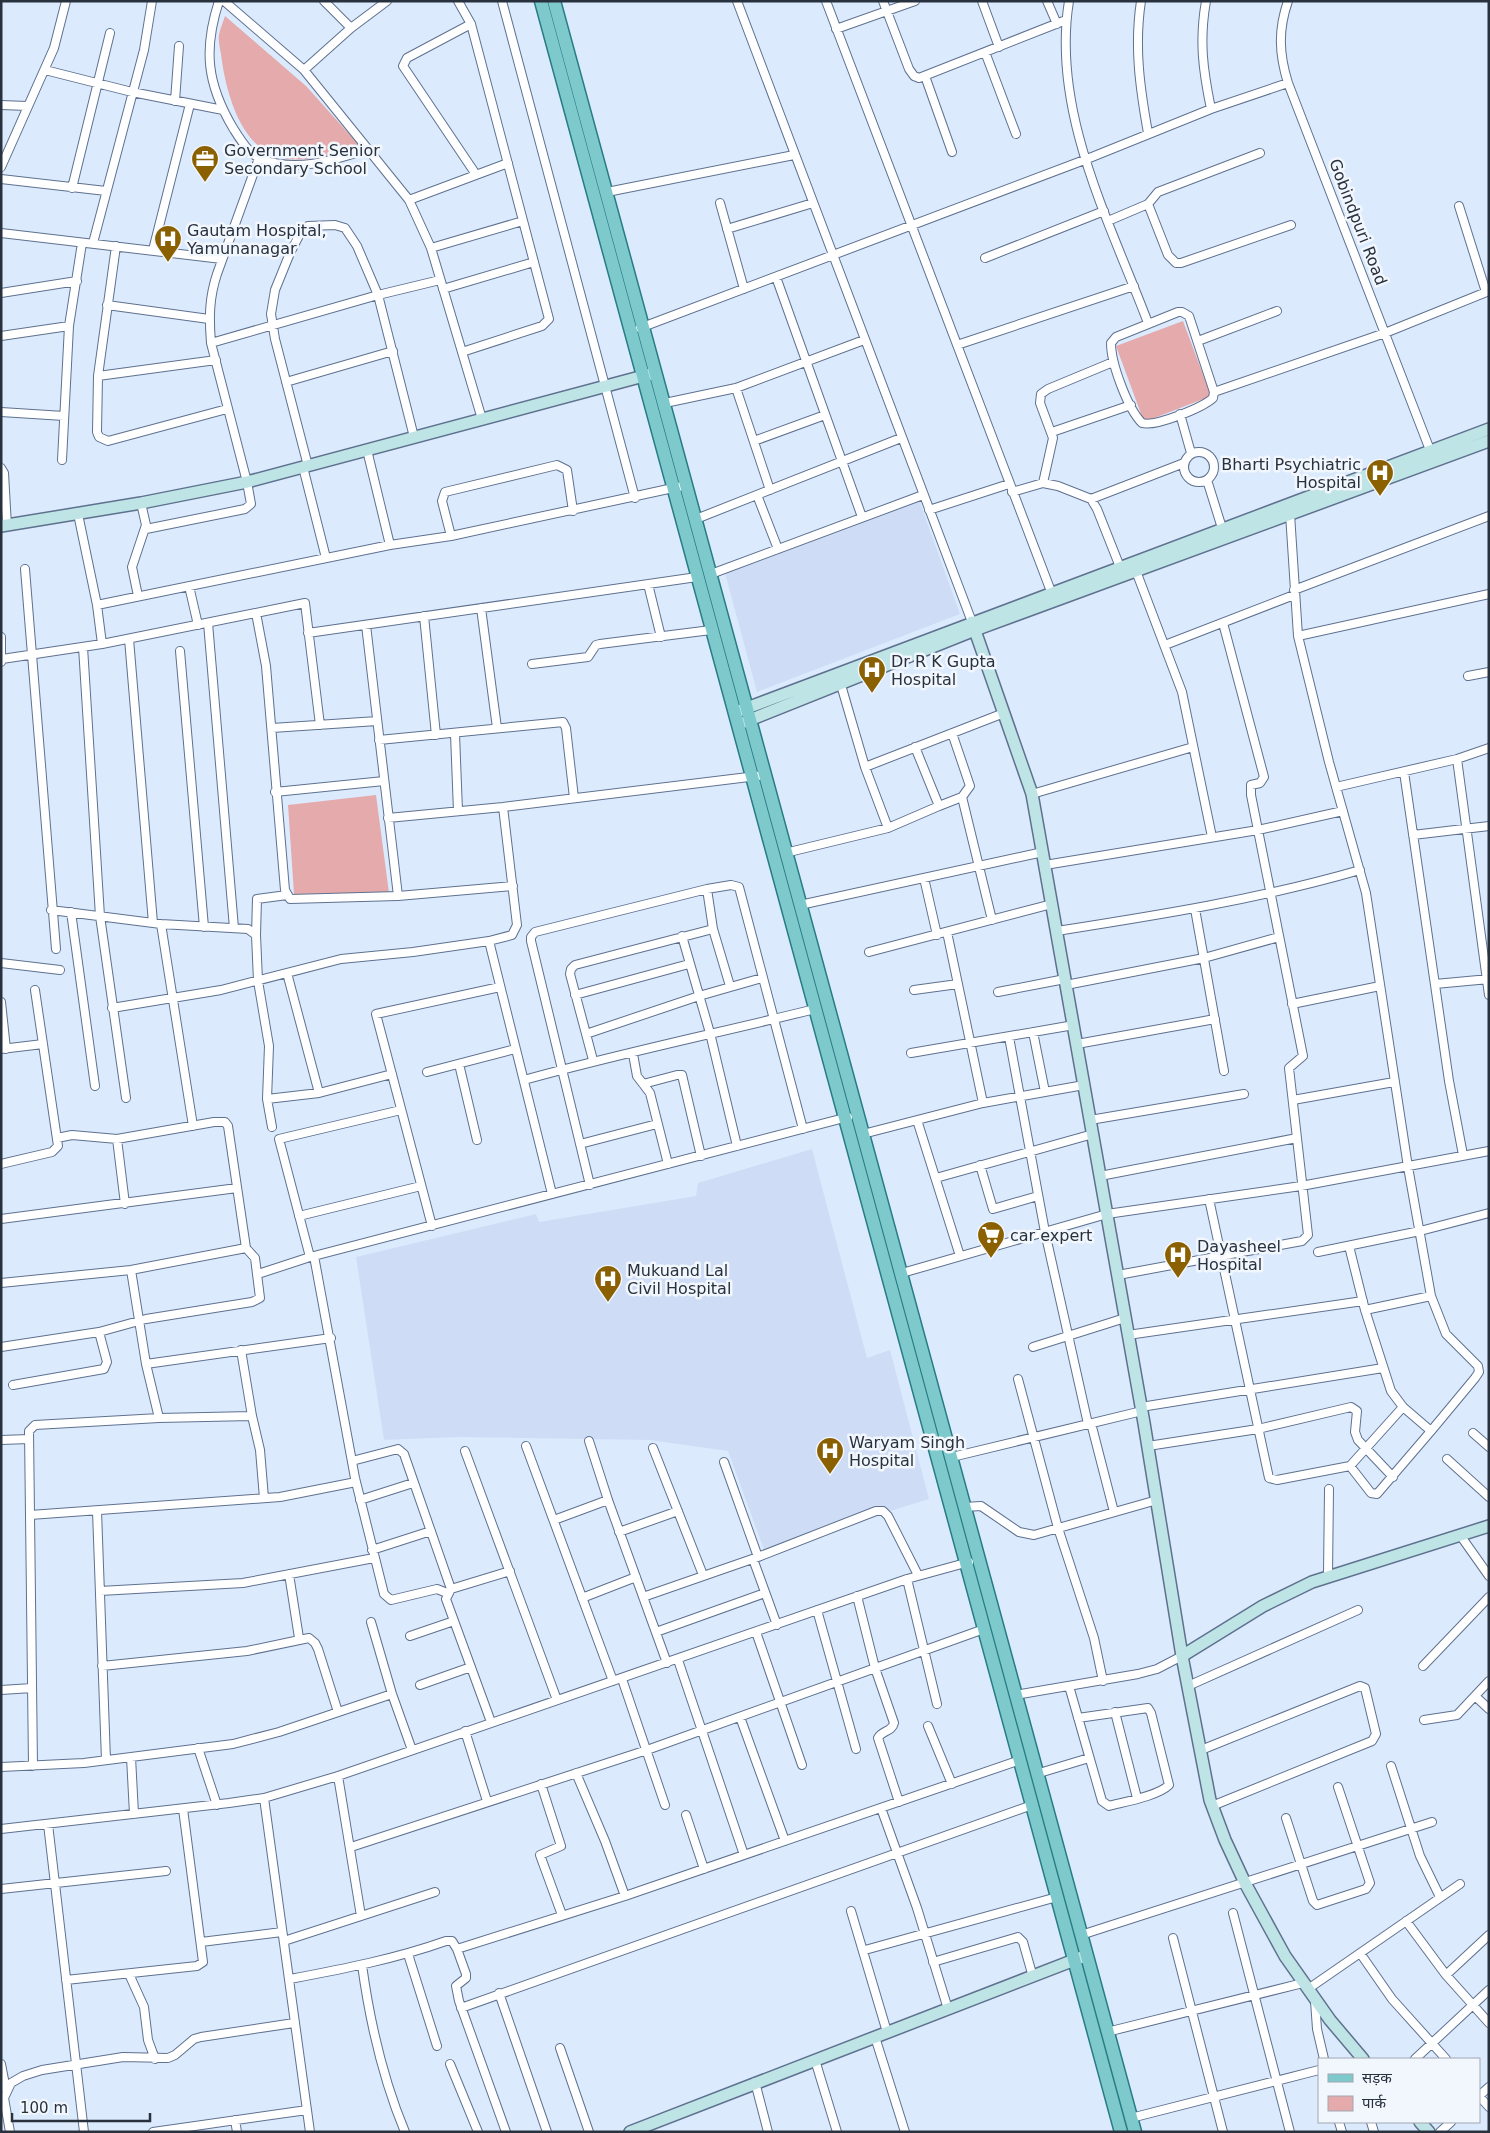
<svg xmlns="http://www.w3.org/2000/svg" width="1490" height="2133" viewBox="0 0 1490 2133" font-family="'DejaVu Sans','Noto Sans Devanagari',sans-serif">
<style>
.built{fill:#ceddf5}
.green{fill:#e5aaab}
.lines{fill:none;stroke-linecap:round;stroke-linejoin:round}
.street-casing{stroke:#5e718f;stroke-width:10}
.secondary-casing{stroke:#5e718f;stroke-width:14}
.primary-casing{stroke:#287c84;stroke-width:15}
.street{stroke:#fff;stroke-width:8}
.secondary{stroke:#bee4e5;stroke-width:11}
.primary{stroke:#7ec9cb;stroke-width:12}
.labels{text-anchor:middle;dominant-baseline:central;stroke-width:5;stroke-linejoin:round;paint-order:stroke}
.poi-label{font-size:16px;fill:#28313e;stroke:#f2f6fd;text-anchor:start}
.street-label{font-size:16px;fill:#28313e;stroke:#f2f6fd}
</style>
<rect width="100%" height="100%" fill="#dceafe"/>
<path class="built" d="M919 500 960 614 757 692 725 573Z
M812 1149 867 1358 890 1350 929 1499 764 1550 728 1451 650 1440 458 1437 384 1440 356 1257 536 1214 539 1222 696 1196 698 1183Z"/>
<path class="green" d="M225 16 306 86 359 145C333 154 301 166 273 155 238 141 225 87 221 54 220 48 218 40 219 35 220 29 223 22 225 16Z
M1183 321 1211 396 1144 422 1116 346Z
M376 795 389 893 294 894 288 805Z"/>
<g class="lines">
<defs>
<path id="street" d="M219 1C203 50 207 84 233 128 240 139 248 153 261 159 296 173 334 160 368 149
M224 1 304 70 409 200 431 248 482 419
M324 1 351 28
M458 1 471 24 549 319 542 326 462 352
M502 1 635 498
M737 1 972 622
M826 1 1052 594
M883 1 909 69 914 76 919 78 1066 20
M982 1 999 47
M1047 1 1057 24
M1069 1C1051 112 1110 222 1148 323
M1141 1C1134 47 1140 88 1148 133
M1206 1C1199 41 1203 70 1211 109
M1288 1C1278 30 1279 54 1288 83L1430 450
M471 24 407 58 403 66 475 173
M836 29 915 1
M985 52 1016 134
M45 70 132 92 223 110
M304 70 351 28 387 1
M925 76 952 152
M175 101 179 46
M1 105 27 106
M1 167 54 48 66 1
M1 179 106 191
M72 188 110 33
M607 192 794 155
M409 200 508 163
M720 203 744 289
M1148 204 1168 255 1176 263H1181L1291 225
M1459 206 1486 292
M1108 221 1148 204 1158 192 1260 153
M727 229 813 203
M1 233 222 259
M93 243 144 50 152 1
M116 246 98 376 97 432 99 437 108 441 227 409
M431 248 523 221
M153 250 190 104
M985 258 1104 211
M776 277 862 517
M443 289 534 262
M1 293 77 281
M107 305 209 319
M1178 312H1182L1189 316 1214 392 1213 398C1202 408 1155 427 1142 423 1128 409 1111 364 1111 343L1116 337Z
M640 328 1087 159 1211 109 1288 83
M1 336 69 326
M1198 341 1277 311
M211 343 378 295 440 280
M957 345 1134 286
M98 376 216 360
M286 382 393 351
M736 388 770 490
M1214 392 1385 333 1489 291
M665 403 736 388 864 340
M1 412 64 416
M1180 414 1191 453
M1052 432 1131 405
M754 441 825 415
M367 450 390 545
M1184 467a15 15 0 1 1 30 0a15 15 0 1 1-30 0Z
M62 460 69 326 82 243
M308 466 275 339 271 314 275 290 290 253 302 230 308 226 335 225 345 228 357 246 378 295 414 437
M303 467 326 558
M1 468 4 473 7 526
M1207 480 1222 528
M1043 483 1053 438 1040 403 1041 394 1048 389 1113 362
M1012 492 1043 483 1058 486 1091 499 1097 509 1120 567
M757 495 778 549
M1091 499 1184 463
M929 510 1009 484
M78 514 97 605 102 644
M1290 514 1298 636 1329 762 1366 893 1408 1167 1431 1296 1446 1334 1478 1366 1479 1372 1475 1378 1431 1431 1403 1407 1391 1391 1365 1310 1349 1246
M696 519 901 438
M146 529 245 509 251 504 247 482 211 343C209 318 209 298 217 274L259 158
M451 536 442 501 445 492 557 465 567 470 573 511
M25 569 56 949
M1136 571 1182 692 1212 837
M711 574 923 495
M648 584 661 637
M189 586 198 625
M1294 590 1489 516
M138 596 132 567 146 525 141 503
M97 605 390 545 451 536 687 485
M481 608 497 728
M256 613 266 666 285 890 290 899 398 896 513 886
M424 616 436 735
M208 623 234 928
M366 625 398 896
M308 633 697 577
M1298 636 1489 594
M1 637V662
M129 639 153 923
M1165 645 1294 595
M83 647 100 916 126 1098
M180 651 204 927
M2 659 102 644 305 603 320 725
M532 664 588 657 596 645 600 644 711 630
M1468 676 1489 672
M841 685 865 767 888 828
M272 728 377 721
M455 734 458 811
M379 740 563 722 566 728 574 798
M915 747 939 806 962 797 970 786 952 733
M1457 759 1489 995
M865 767 1004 713
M1404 772 1449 1081 1463 1155
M1336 787 1457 759 1489 748
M275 792 384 781
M1032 794 1193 747
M962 797 992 920
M388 818 503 807 765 775
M1413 835 1489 826
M785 853 888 828 939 806
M1045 865 1258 830 1343 811
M924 878 937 935
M707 889 713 929 730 986
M800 905 1043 852
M1195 909 1224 1071
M51 910 161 924 248 929 256 935 258 981 269 1046 267 1099 272 1127
M71 912 95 1086
M161 924 193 1126
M1057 931C1159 915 1260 899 1360 870
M947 932 983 1103
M256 935 257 899 287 895
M682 936 710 1033 737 1146
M489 941 552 1194
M869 952 1052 904
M1 963 60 970
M287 973 319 1093
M1435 984 1489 979
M1066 985 1204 958 1279 937
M914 990 958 984
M998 992 1065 979
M575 995 689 964
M1 1002 6 1049
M1292 1004 1380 986
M112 1008 221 990 341 959 413 952 489 941 512 935 517 925 503 807
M1033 1032 1045 1092
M586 1034 699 996 762 978
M1009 1037 1045 1232 1088 1424
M1077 1044 1215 1019
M1 1049 43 1044
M911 1053 1074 1025
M633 1054 637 1076 650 1093 668 1164
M593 1060 570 974 571 969 575 965 713 929
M459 1064 477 1140
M427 1072 515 1049
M524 1080C621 1053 718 1033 815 1009
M643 1084 677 1075H682L701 1156
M267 1099 319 1093 392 1074
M1293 1100 1394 1082
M917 1120 960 1256
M1090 1120 1244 1094
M863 1134 983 1103 1084 1085
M117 1139 125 1204
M580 1144 657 1124
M1 1164 52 1152 58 1146 35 990
M980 1165 993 1209 1038 1196
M1100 1176 1297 1138
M936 1178 1093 1134
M590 1185 531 941V937L535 932 707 889 731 885 739 887 803 1129
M1209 1199 1269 1478 1277 1480 1350 1466 1371 1493 1377 1494 1431 1431
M299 1216 421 1186
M1 1219 237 1188
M432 1226 376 1014 500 987
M1318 1252 1420 1231 1489 1213
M314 1256 355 1478 384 1594 391 1600 437 1589 447 1593
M310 1257 279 1139 401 1110
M131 1270 146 1364 159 1418
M902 1273 1107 1214 1301 1186 1489 1151
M258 1274 310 1257 848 1117
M1118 1275 1302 1241 1308 1235 1289 1068 1303 1056 1251 795V785L1260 783 1264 777 1223 623
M1 1283 131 1270 246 1248
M1365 1310 1431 1296
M1128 1335 1363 1301
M1 1347 99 1332 146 1319 252 1302 260 1298 255 1258 246 1248 228 1126 225 1122H214L117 1139 72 1135 57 1138
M1033 1347 1125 1318
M241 1350 252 1416 260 1450 264 1498
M146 1364 331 1338
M1018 1379 1058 1528 1094 1638 1103 1681
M13 1385 104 1369 107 1362 99 1332
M1141 1407 1383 1368
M1091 1423 1114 1512
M1473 1433 1489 1447
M1 1440 29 1439
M589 1441 608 1500 667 1663
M526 1446 613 1681
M1148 1446 1258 1429 1351 1407 1357 1411 1355 1432 1358 1440 1393 1477
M653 1448 703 1575
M465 1451 557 1700
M952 1457 1142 1411
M1447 1459 1489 1497
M352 1461 398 1449 404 1454 451 1589 446 1599 491 1722
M724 1462 758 1557
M1350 1466 1403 1407
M360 1500 413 1483
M965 1507 981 1506 1019 1532 1034 1535 1157 1500
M97 1511 106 1760
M30 1515 280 1497 356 1482
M554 1520 608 1500
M619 1532 678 1511
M1460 1535 1489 1576
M372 1550 431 1531
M753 1559 777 1625
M289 1574 299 1638
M1328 1575 1329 1489
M907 1579 937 1704
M451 1589 510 1571
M100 1591 243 1583 374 1558
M857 1596 875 1668 894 1723C892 1732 882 1730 878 1738L899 1802
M643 1597 758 1557 876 1511H883L888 1516 918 1575
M582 1598 636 1577
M817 1610 856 1749
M371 1622 392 1694 412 1750
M656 1632 765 1593
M756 1632 802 1765
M410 1636 454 1621
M678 1660 744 1855
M102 1666 247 1651 309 1638 315 1643 318 1649 338 1712
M1423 1666 1489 1597
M622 1679 665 1805
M420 1685 471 1667
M1069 1686C1080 1724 1091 1763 1102 1801L1109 1806C1124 1802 1158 1796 1169 1785L1151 1713 1148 1708 1078 1718
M1188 1686 1358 1610
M1 1690 32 1688
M1015 1695 1138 1674 1157 1669 1182 1656
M1475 1696 1489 1709
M1115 1712 1137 1798
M740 1717 785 1841
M1424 1720 1457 1715 1489 1681
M928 1726 952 1784
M465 1731 487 1801
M198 1748 217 1805
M1201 1750 1360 1686 1365 1688 1376 1734 1372 1741 1212 1806
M131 1757 134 1814
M33 1766 29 1431 35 1425 159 1418 252 1416
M1391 1766 1420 1856 1440 1897
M1 1767 84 1763 233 1744 279 1732 392 1694
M576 1773 605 1841 625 1896
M1036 1774 1089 1758
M338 1776 361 1916
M541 1784 561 1846 540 1855 562 1915
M264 1798 310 2132
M881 1808 917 1908 948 2009
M686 1815 704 1869
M1286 1818 1313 1901 1317 1905 1366 1889 1370 1883 1338 1787
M48 1824 84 2132
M1 1829 229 1803 264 1798 338 1776 907 1579 969 1562
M351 1847 647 1750 984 1629
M1 1889 166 1871
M851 1911 887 2032
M1233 1913 1290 2132
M1406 1921 1446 1975 1489 2023
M1081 1935 1432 1822
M1173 1938 1223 2132
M284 1941 435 1892
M201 1942 282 1932
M457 1949 625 1896 1020 1760
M865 1950 1057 1897
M1360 1953 1392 1999 1446 2059
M408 1954 437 2046
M933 1962 1018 1937 1023 1942 1033 1977
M362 1965C370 2023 382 2077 405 2132
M129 1974 144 2007 148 2040 155 2059
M1446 1975 1489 1935
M290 1979C343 1969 395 1959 446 1941H452L457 1949 466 1974V1978L456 1986 459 2001 506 2132
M66 1980 197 1966 203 1962 183 1809
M1308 1989 1460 1884
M499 1993 547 2132
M1315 2001 1317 2029 1324 2059
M461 2008 1032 1805
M1107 2032 1303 1983
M875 2037 905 2132
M560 2048 589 2132
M1415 2059 1489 1990
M815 2060 837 2132
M1 2064 6 2090
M450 2064 478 2132
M755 2082 768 2132
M1479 2096 1489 2107
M1479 2096 1489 2087
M1131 2118 1319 2070
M235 2120 237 2132
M1339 2122 1342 2132
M1371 2122 1374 2132
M10 2132 4 2098 11 2083 23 2076 42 2070 123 2057 168 2058 175 2055 194 2039 201 2037 294 2023
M153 2132 307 2110
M1440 2132 1451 2122"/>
<path id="secondary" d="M1 526 141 503 247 482 651 374
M972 622 1032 794 1144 1423 1182 1656 1210 1800 1225 1840 1245 1883 1285 1956 1330 2020 1363 2059
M739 711 1489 429
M742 723 975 630 1489 441
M1182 1656 1263 1606 1312 1582 1489 1526
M1420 2122 1429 2132
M630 2132 1082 1957"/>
<path id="primary" d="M541 1 1121 2132
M554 1 1135 2132"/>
</defs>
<use href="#street" class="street-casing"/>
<use href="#secondary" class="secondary-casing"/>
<use href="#primary" class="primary-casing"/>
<use href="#street" class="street"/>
<use href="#secondary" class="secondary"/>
<use href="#primary" class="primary"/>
</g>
<defs>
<symbol id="office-pin" viewBox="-11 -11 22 30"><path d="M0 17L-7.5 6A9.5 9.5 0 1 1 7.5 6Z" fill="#8a6001" stroke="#f2f6fd"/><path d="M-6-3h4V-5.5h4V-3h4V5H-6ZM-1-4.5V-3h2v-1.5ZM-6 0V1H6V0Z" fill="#fff"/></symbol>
<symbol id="hospital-pin" viewBox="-11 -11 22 30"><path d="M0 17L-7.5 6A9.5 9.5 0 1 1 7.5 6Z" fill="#8a6001" stroke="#f2f6fd"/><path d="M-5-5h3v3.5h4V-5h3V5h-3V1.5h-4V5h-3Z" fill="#fff"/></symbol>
<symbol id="supermarket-pin" viewBox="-11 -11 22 30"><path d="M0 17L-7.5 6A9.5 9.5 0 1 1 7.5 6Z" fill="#8a6001" stroke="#f2f6fd"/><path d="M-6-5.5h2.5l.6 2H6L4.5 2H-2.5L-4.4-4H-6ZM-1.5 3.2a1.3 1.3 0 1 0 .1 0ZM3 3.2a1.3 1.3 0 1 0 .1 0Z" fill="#fff"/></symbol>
</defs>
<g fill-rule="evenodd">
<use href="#office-pin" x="189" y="143" width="32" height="43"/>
<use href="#hospital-pin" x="152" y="223" width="32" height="43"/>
<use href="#hospital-pin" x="1364" y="457" width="32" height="43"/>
<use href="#hospital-pin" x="856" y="654" width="32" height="43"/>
<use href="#supermarket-pin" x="975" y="1219" width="32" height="43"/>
<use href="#hospital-pin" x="1162" y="1239" width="32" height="43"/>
<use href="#hospital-pin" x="592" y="1263" width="32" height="43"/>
<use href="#hospital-pin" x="814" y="1435" width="32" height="43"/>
</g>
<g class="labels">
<g class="poi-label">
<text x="224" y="150">Government Senior<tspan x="224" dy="18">Secondary School</tspan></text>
<text x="187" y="230">Gautam Hospital,<tspan x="187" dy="18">Yamunanagar</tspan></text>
<text x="1361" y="464" text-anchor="end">Bharti Psychiatric<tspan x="1361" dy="18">Hospital</tspan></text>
<text x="891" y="661">Dr R K Gupta<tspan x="891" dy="18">Hospital</tspan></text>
<text x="1010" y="1235">car expert</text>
<text x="1197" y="1246">Dayasheel<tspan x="1197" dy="18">Hospital</tspan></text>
<text x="627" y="1270">Mukuand Lal<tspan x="627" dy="18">Civil Hospital</tspan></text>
<text x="849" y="1442">Waryam Singh<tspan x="849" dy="18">Hospital</tspan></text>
</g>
<g class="street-label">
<text transform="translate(1358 222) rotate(69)">Gobindpuri Road</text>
</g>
</g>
<rect width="1490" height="2133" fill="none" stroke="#28313e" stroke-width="5"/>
<rect x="1318" y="2058" width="162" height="65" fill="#f2f6fd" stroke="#a1a7b1"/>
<rect x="1328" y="2074" width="25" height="8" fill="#7ec9cb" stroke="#a1a7b1"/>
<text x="1362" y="2083" font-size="15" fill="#28313e">सड़क</text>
<rect x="1328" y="2096" width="25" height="15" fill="#e5aaab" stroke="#a1a7b1"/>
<text x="1362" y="2108" font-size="15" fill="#28313e">पार्क</text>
<path d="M12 2113v8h138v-8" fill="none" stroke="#28313e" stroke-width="2.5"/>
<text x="20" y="2113" font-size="15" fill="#28313e" stroke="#f2f6fd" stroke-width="4" paint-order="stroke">100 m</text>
</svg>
